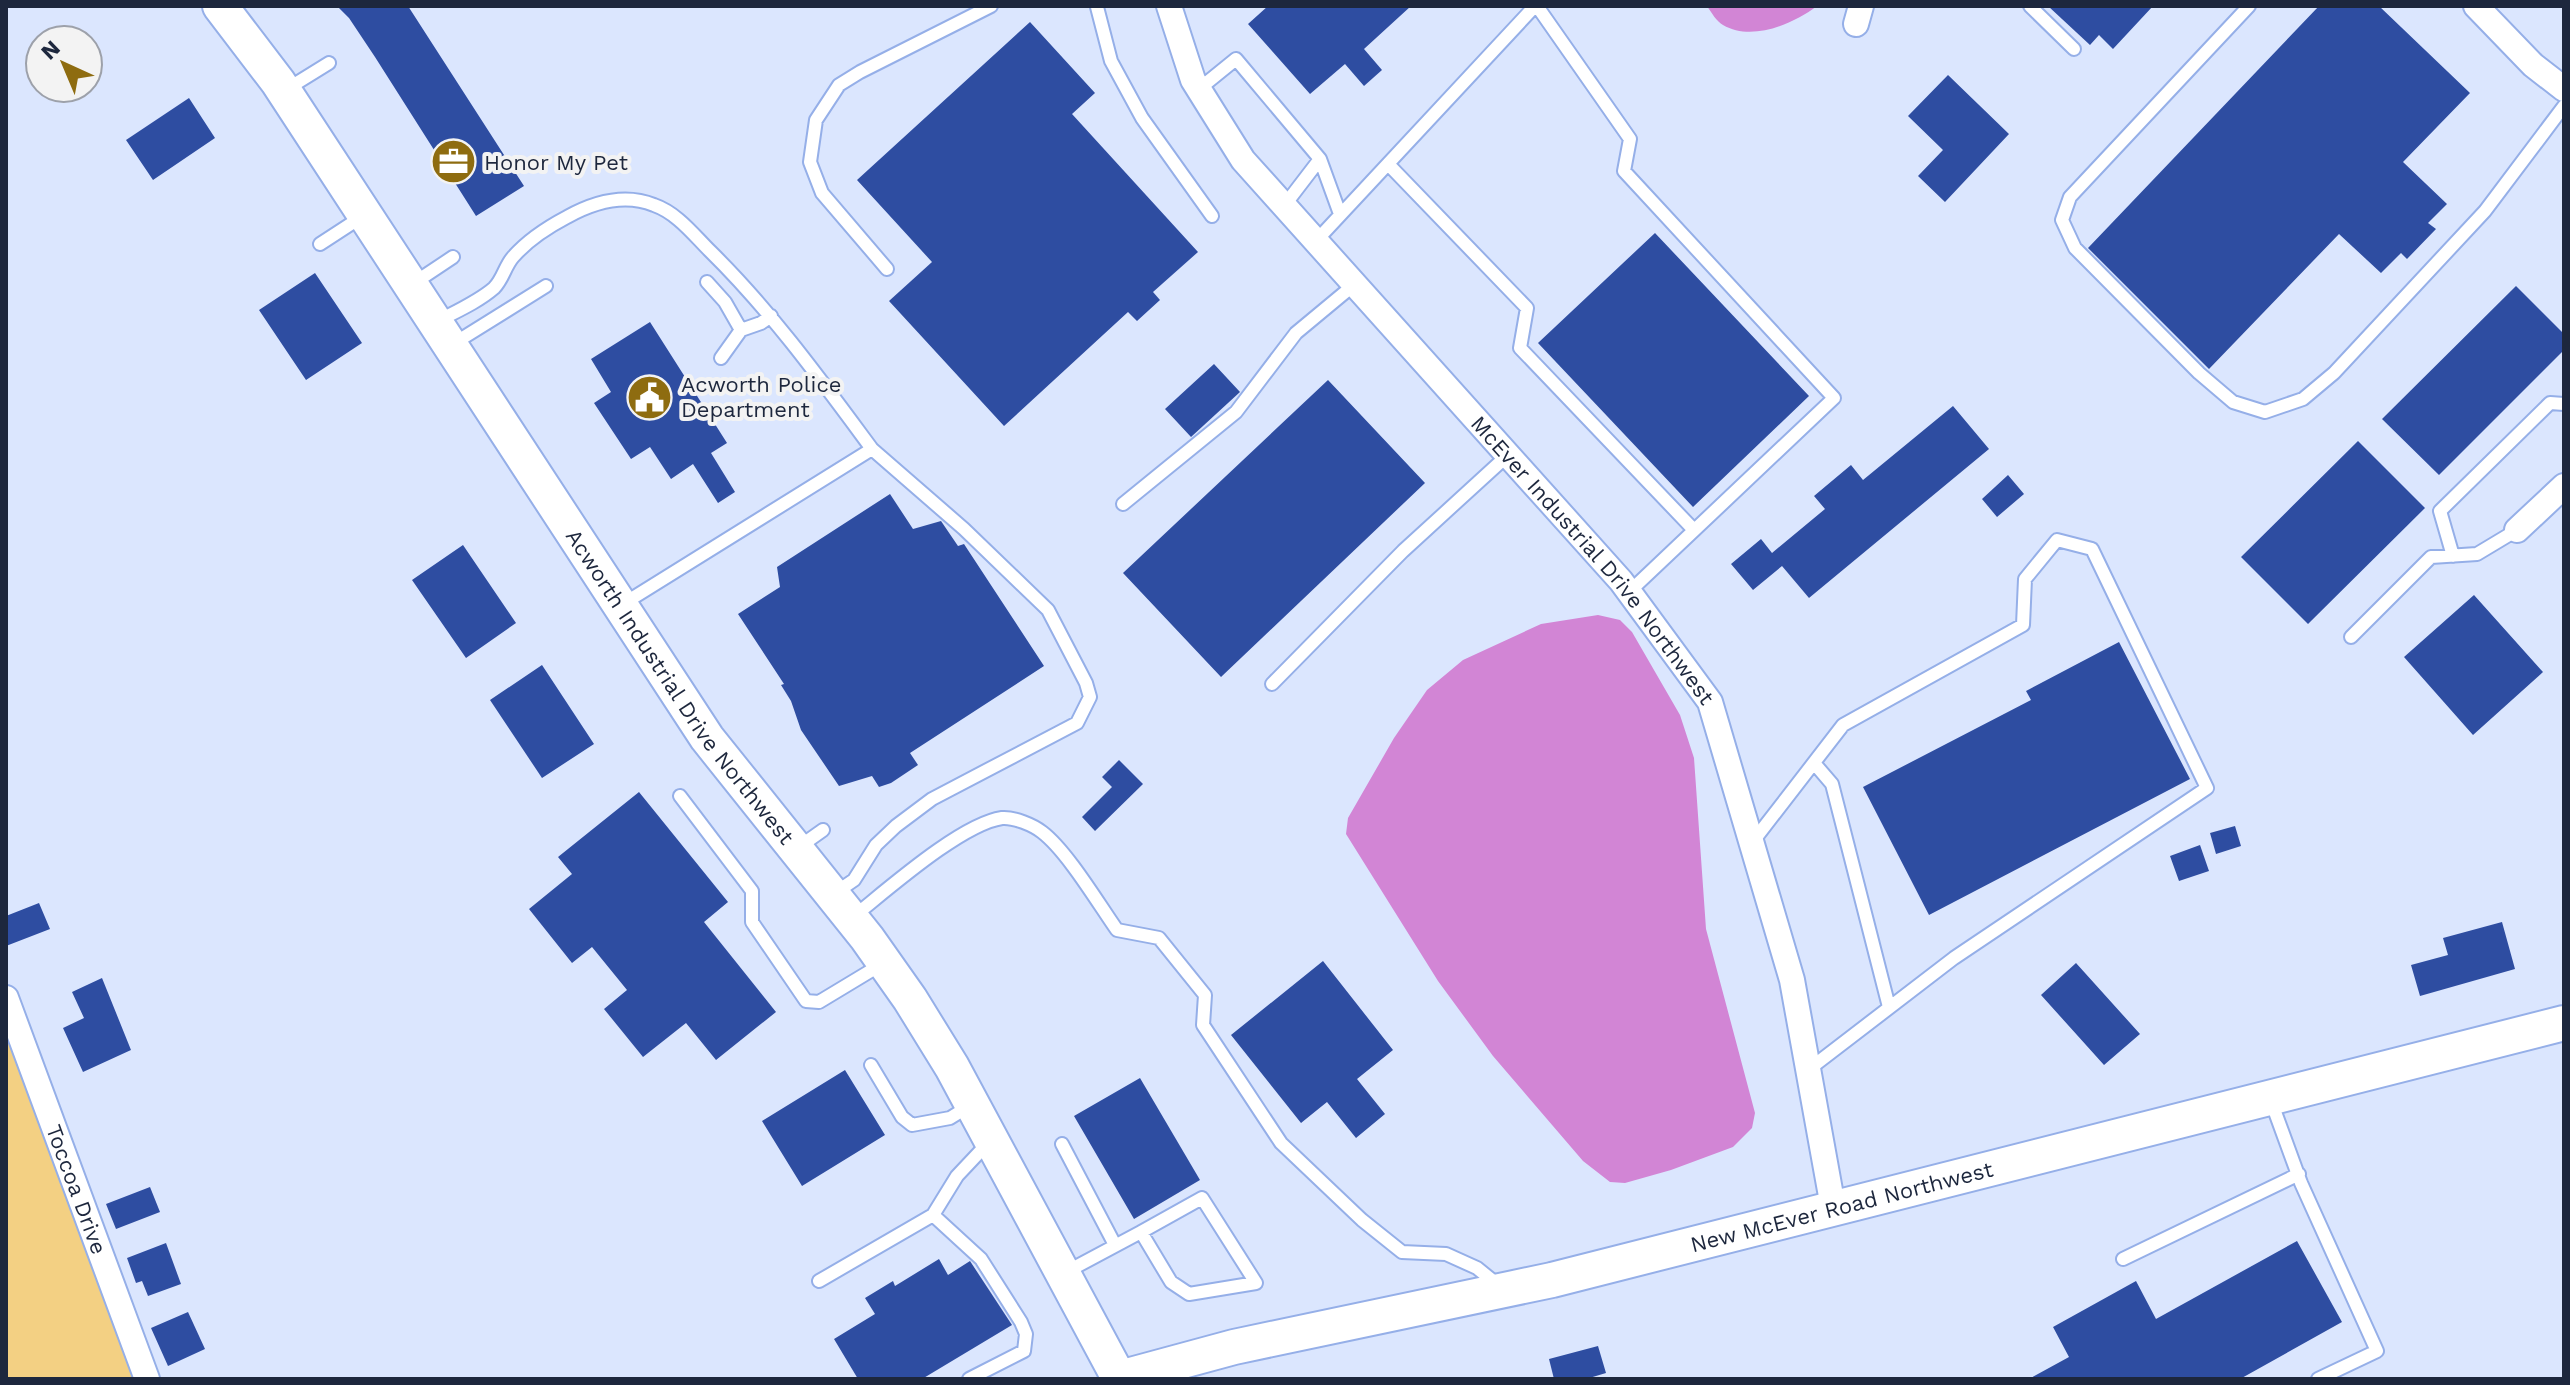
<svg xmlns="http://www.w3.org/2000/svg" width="2570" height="1385" viewBox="0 0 2570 1385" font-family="'Work Sans',sans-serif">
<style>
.green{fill:#f3d083}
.water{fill:#d285d5}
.building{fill:#2e4da1}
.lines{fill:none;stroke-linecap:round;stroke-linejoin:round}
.lane-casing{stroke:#95afe8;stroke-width:16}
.street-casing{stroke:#95afe8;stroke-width:28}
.secondary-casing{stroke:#95afe8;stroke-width:38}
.lane{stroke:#fff;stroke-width:12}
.street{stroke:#fff;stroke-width:24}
.secondary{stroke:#fff;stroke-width:34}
.labels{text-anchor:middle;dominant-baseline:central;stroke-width:8;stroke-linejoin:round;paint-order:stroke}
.poi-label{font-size:22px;fill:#1d273d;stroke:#f3f3f3;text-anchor:start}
.street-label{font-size:22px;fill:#1d273d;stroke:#f3f3f3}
</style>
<rect width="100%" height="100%" fill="#dbe6fe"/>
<path class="green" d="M6 1021 139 1379H6Z"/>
<path class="water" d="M1707 6H1817C1793 24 1752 42 1723 25 1717 22 1711 12 1707 6Z
M1598 615 1620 620 1632 632 1680 715 1694 758 1706 929 1755 1113 1752 1128 1733 1147 1671 1170 1625 1183 1610 1182 1583 1161 1493 1056 1438 981 1346 834 1348 818 1394 738 1427 690 1463 660 1541 624Z"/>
<path class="building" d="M337 6H408L524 186 476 216 375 57 349 18Z
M1268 6H1411L1364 49 1382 70 1364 86 1345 64 1310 94 1248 24Z
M2048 6H2153L2113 49 2099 35 2090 45Z
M2319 6H2379L2470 93 2403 162 2447 204 2428 223 2436 229 2407 259 2401 253 2381 273 2339 234 2209 369 2088 248Z
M1030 22 1095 93 1072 114 1198 252 1153 292 1160 300 1137 321 1128 312 1004 426 889 301 932 262 857 180Z
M1948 75 2009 134 1945 202 1918 176 1943 150 1908 116Z
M189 98 215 138 153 180 126 140Z
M1655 233 1809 396 1693 507 1538 343Z
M315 273 362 343 306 380 259 310Z
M2516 286 2564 334V350L2439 475 2382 419Z
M650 322 727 443 711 453 735 492 718 503 693 464 671 479 650 447 631 459 594 403 611 392 591 359Z
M1214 364 1240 392 1191 437 1165 409Z
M1328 380 1425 483 1221 677 1123 573Z
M1953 406 1989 449 1809 598 1782 566 1753 590 1731 564 1761 539 1772 553 1825 509 1814 496 1851 465 1863 480Z
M2358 441 2425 508 2308 624 2241 557Z
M2008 475 2024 494 1997 517 1982 499Z
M890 494 913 529 941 521 958 546 964 544 1044 666 910 753 918 765 891 783 879 787 872 776 839 786 801 730 791 701 781 685 784 684 738 614 780 587 777 567Z
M463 545 516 623 466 658 412 580Z
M2474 595 2543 672 2473 735 2404 657Z
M2119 642 2190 779 1929 915 1863 787 2031 700 2026 691Z
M542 665 594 744 542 778 490 700Z
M1119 760 1143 784 1095 831 1082 817 1112 787 1102 777Z
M639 792 728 902 704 922 776 1012 716 1060 686 1023 643 1057 604 1009 627 990 592 947 572 963 529 909 572 874 558 857Z
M2235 826 2241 846 2216 854 2210 833Z
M2200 845 2209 871 2179 881 2170 856Z
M39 903 50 929 6 946V916Z
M2502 922 2515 969 2420 996 2411 965 2448 955 2443 938Z
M1323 961 1393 1050 1357 1079 1385 1114 1356 1138 1327 1102 1301 1123 1231 1035Z
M2076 963 2140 1034 2104 1065 2041 995Z
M102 978 131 1050 83 1072 63 1028 84 1018 72 992Z
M845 1070 885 1135 802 1186 762 1121Z
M1140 1078 1200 1180 1134 1219 1074 1116Z
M150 1187 160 1212 116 1229 106 1204Z
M2297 1241 2342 1322 2240 1379H2029L2069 1357 2053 1327 2136 1281 2156 1319Z
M166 1243 181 1284 148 1296 142 1281 136 1283 127 1258Z
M939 1259 948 1275 970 1261 1012 1325 922 1379H858L834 1339 875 1314 865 1298 893 1281 895 1286Z
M188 1312 205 1349 168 1366 151 1328Z
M1598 1346 1606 1373 1586 1379H1554L1549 1359Z"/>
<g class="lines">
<defs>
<path id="lane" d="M1537 6 1630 139 1624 171 1834 398 1629 592
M2030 6 2074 49
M2249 6 2070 197 2062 220 2075 248 2199 373 2233 402 2265 412 2303 399 2334 373 2485 211 2564 106
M1097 7 1111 61 1142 118 1212 216
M287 89 329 63
M1199 89 1236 59 1320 159 1340 214
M1388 164 1527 308 1520 348 1694 530
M1284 206 1320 159
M1316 241 1535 6
M320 244 363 216
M887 269 822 193 810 162 816 120 839 85 860 72 991 6
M707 282 725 302 741 330 721 358
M414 283 453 257
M436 322C455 312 478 302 494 288 503 279 505 266 513 257 527 241 548 227 567 217 594 202 624 193 654 205 677 213 693 234 710 251 771 311 821 380 872 449L623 604
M741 330 761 323 771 316
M453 344 546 286
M1123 504 1236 412 1296 333 1355 284
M2453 556 2440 511 2550 403 2564 404
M2351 637 2431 557 2477 554 2517 530
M1272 684 1403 551 1508 455
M1814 763 1832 784 1889 1007
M680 796 752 891V922L806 1001 819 1002 882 964
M1751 844 1843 725 2023 625 2025 579 2057 540 2092 549 2207 788 1954 958 1808 1070
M799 847 823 830
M835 893 854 880 876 845 896 826 932 799 1077 723 1090 697 1086 683 1048 610 964 529 872 449
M853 917C887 890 961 824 1002 818 1014 817 1033 825 1042 832 1067 851 1098 903 1117 930L1159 938 1205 995 1203 1025 1281 1143 1362 1220 1402 1252 1446 1254 1477 1268 1498 1285
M871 1065 902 1117 912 1125 950 1118 971 1105
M2271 1101 2301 1183 2377 1351 2318 1379
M1062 1144 1115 1245
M933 1215 981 1259 1021 1322 1026 1334 1024 1351 969 1379
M2123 1259 2299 1174
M1066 1272 1141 1232 1171 1282 1189 1294 1256 1283 1202 1198 1141 1232
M819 1281 933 1215 957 1176 989 1142"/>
<g id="street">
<path id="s1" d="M1169 6 1193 80 1243 160 1621 581 1710 702 1792 980 1833 1207"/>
<path d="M2476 6 2533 65 2564 89"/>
<path d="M1856 24 1861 6"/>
<path d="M2517 530 2564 486"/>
<path id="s2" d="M6 998 147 1379"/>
</g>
<g id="secondary">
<path id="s3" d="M220 6 278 82 707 738 867 938 910 999 952 1067 1119 1378"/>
<path id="s4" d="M1116 1379 1234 1347 1552 1280 2564 1023"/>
</g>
</defs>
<use href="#lane" class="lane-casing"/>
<use href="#street" class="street-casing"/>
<use href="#secondary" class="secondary-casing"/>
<use href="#lane" class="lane"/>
<use href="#street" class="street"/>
<use href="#secondary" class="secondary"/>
</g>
<defs>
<symbol id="office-disc" viewBox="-11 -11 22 22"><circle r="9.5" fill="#8e6c10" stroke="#f3f3f3"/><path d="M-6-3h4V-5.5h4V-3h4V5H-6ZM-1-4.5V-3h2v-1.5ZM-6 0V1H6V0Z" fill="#fff"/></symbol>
<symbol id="civic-disc" viewBox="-11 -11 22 22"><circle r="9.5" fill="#8e6c10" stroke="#f3f3f3"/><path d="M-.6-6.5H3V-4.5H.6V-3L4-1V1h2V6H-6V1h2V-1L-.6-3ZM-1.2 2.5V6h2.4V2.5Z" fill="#fff"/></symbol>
</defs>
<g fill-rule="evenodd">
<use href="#office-disc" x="428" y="136" width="51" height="51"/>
<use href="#civic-disc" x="624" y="372" width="51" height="51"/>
</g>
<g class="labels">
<g class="poi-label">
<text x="484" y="162">Honor My Pet</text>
<text x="681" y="384">Acworth Police<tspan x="681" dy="25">Department</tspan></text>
</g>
<g class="street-label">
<text stroke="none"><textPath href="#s1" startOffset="704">McEver Industrial Drive Northwest</textPath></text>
<text stroke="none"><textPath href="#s3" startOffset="822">Acworth Industrial Drive Northwest</textPath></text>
<text stroke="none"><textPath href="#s2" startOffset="204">Toccoa Drive</textPath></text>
<text stroke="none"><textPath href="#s4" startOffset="746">New McEver Road Northwest</textPath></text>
</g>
</g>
<rect width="2570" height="1385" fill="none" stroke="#1d273d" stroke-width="16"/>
<g transform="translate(64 64) rotate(316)"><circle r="38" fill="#f3f3f3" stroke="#9da1aa" stroke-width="2"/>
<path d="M0-6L14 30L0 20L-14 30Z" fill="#8e6c10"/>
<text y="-12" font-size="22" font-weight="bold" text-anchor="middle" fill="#1d273d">N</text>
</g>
</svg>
